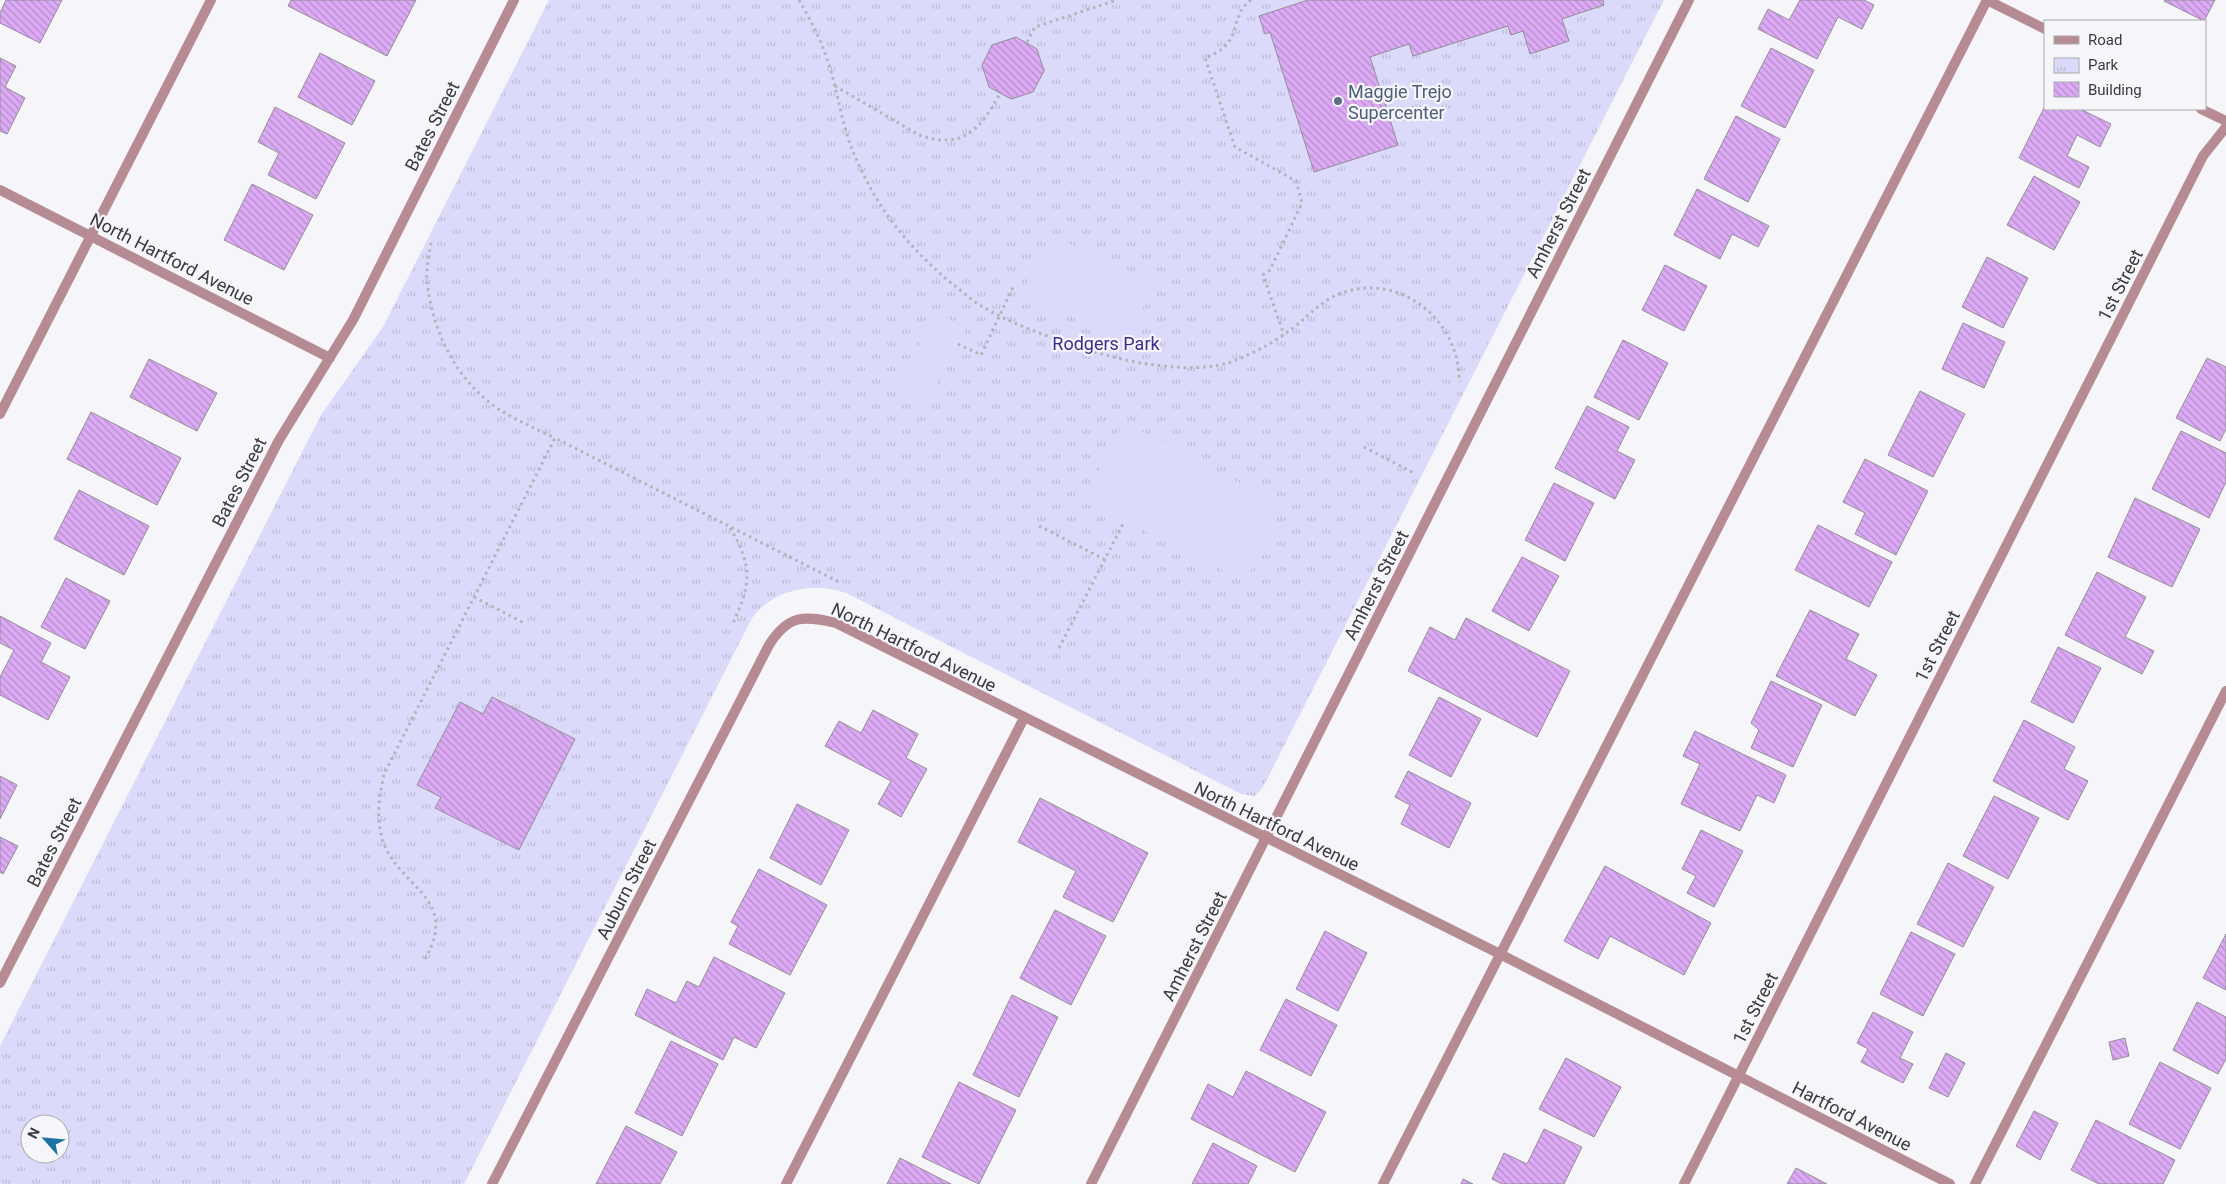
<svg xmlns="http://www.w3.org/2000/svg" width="2226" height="1184" viewBox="0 0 2226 1184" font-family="Roboto,sans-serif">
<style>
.park{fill:url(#park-tufts);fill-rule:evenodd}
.pitch{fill:#dbdafa}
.building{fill:url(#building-back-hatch);stroke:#928f93}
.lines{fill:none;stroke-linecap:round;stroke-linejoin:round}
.path{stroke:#b3b3b7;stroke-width:3;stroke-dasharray:2.5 4;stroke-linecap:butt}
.lane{stroke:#b68b94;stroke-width:10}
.street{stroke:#b68b94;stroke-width:10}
.service-dot{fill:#5c6f8a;stroke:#f5f5fa;stroke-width:2}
.labels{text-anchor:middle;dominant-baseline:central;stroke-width:4.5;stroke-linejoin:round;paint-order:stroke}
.service-label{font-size:18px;fill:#4e5e75;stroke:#f5f5fa;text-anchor:start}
.street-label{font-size:18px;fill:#3b3b3d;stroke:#f5f5fa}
.park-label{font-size:18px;fill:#3f2c89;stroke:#f5f5fa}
</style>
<defs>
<pattern id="park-tufts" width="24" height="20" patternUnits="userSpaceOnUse" patternTransform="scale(1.25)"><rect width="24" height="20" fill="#dbdafa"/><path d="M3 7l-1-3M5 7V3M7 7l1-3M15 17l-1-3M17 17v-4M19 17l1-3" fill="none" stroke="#bdbcd7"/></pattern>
<pattern id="building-back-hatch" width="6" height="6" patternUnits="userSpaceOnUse" patternTransform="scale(1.25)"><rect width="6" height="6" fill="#ddaaf6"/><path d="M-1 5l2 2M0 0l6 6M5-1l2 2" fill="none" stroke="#b48cc8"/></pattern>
</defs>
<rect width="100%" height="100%" fill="#f5f5fa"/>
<path class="park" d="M549 0H1664L1263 787 1255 796 1241 794 846 593C812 582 774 589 752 618L464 1184H0V1046L321 415 383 327ZM30 1124H60V1154H30Z"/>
<path class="pitch" d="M1050 235 1154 282 1127 342 1023 294Z
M936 312 966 328 925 408 895 393Z
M1131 426 1276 502 1280 511 1245 582 1083 500 1120 430Z"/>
<path class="building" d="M6 0H62L40 43 0 23V13Z
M291 0H416L387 56 288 6Z
M1308 0H1603L1604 5 1562 19 1569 41 1530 54 1523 31 1511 35 1508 26 1413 56 1409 44 1370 57 1398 145 1314 172 1270 32 1265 34 1259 16Z
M1800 0H1864L1874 5 1862 29 1838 17 1817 59 1758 29 1768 9 1789 20Z
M2165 0H2215L2204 21 2164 1Z
M1016 37 1037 49 1044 71 1033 92 1011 99 989 87 982 65 992 45Z
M1771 48 1814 70 1785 128 1741 106Z
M320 53 375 81 352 125 298 97Z
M0 58 16 66 5 87 25 98 7 134 0 131Z
M2045 106V109H2080L2111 124 2100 147 2077 135 2067 156 2089 167 2079 188 2019 158Z
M275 107 345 143 316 199 268 175 279 153 258 142Z
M1736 116 1780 139 1748 202 1704 179Z
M2034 176 2080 202 2054 250 2007 225Z
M252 184 313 215 284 270 224 240Z
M1697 189 1769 226 1758 247 1732 234 1720 259 1674 235Z
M1987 257 2028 278 2003 328 1962 307Z
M1665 265 1707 286 1684 331 1642 310Z
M1963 323 2005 342 1984 388 1942 369Z
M1623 340 1668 363 1639 420 1594 397Z
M2207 358 2226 367V429L2220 441 2176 418Z
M149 359 217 393 197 431 130 397Z
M1920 391 1965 414 1933 477 1888 455Z
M1587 406 1629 427 1617 451 1635 460 1615 499 1555 468Z
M91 412 181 458 157 505 67 459Z
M2181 431 2226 453V482L2209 518 2152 489Z
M1865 459 1928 491 1896 555 1855 534 1865 513 1843 502Z
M1554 483 1594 503 1565 561 1525 540Z
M79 490 149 526 124 575 54 539Z
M2135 498 2200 529 2172 587 2108 557Z
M1818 525 1892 562 1869 607 1795 570Z
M1522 557 1559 576 1529 631 1492 611Z
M2097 572 2146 597 2125 637 2154 651 2142 674 2065 635Z
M66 578 110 601 85 649 41 627Z
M1810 610 1859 634 1846 659 1877 675 1855 716 1776 676Z
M0 616 51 643 41 662 70 677 48 720 0 695V677L14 650 0 643Z
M1466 618 1570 671 1537 737 1408 671 1430 627 1455 640Z
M2058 647 2101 668 2073 723 2031 702Z
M1771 681 1822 705 1793 767 1751 748 1759 730 1751 723Z
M492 697 575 739 519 850 435 808 441 797 417 785 460 702 483 714Z
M1439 697 1481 719 1451 777 1409 755Z
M873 710 918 734 906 758 927 769 901 817 878 804 891 781 825 746 839 721 861 733Z
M2024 720 2075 747 2064 769 2088 781 2068 820 1993 781Z
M1695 731 1786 775 1774 803 1757 795 1740 831 1681 804 1700 764 1683 756Z
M1408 771 1471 803 1449 848 1401 824 1410 805 1395 797Z
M0 776 17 785 0 819Z
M1994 796 2039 818 2008 879 1963 856Z
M1040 798 1148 853 1113 922 1063 897 1076 871 1018 842Z
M797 804 849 830 821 885 770 858Z
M1701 830 1743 851 1714 907 1687 893 1696 876 1682 869Z
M0 837 18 846 3 874 0 872Z
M1948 863 1994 887 1963 947 1917 924Z
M1605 866 1711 923 1684 975 1610 936 1598 959 1564 941Z
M759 869 827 905 790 975 729 944 738 926 731 922Z
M1055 910 1106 936 1071 1005 1020 978Z
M1325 931 1367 953 1338 1011 1296 989Z
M1911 932 1955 954 1923 1016 1880 994Z
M2226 934V990L2203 978Z
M714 957 785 993 756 1048 734 1037 723 1060 635 1015 647 989 676 1003 687 981 699 987Z
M1012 995 1058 1017 1019 1097 973 1075Z
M1286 999 1337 1025 1311 1076 1260 1050Z
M2197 1002 2226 1017V1059L2218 1074 2173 1050Z
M1873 1012 1913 1032 1900 1058 1913 1064 1903 1083 1861 1062 1868 1049 1857 1043Z
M2125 1038 2129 1056 2113 1060 2109 1042Z
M671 1041 718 1064 682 1136 635 1113Z
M1946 1053 1965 1063 1948 1097 1929 1088Z
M1566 1058 1621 1087 1594 1137 1539 1109Z
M2160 1062 2211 1088 2180 1149 2129 1124Z
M1246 1071 1326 1112 1295 1172 1191 1119 1208 1084 1233 1097Z
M959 1082 1016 1110 979 1184 922 1157Z
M2034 1111 2058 1123 2040 1160 2016 1146Z
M2096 1120 2175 1160 2163 1184H2099L2071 1170Z
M626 1126 677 1152 660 1184H596Z
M1544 1129 1582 1147 1564 1184H1502L1492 1179 1504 1153 1527 1164Z
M1213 1143 1257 1166 1248 1184H1192Z
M900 1158 951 1184H887Z
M1796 1168 1827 1184H1787Z
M1463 1179 1473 1184H1461Z"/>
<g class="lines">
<path class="path" d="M799 0C810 19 820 38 827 59 838 90 841 123 854 154 876 207 907 246 951 283 962 291 973 302 985 308 1010 323 1039 333 1067 343 1093 352 1120 360 1148 364 1176 368 1209 371 1236 360 1254 353 1273 343 1289 331 1303 321 1314 308 1329 299 1378 271 1436 299 1454 350 1458 359 1458 372 1460 382
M1251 0C1232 14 1239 35 1223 48 1218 53 1211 55 1205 58L1235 147 1296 181 1302 203 1270 270 1263 275 1284 335
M1027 42 1035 27 1117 0
M835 86 919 135C962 150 980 130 999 95
M431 243C429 255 426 269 427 281 432 332 457 382 500 410 518 421 536 429 555 438
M958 344 981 355 1014 285
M1364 447 1414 473
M1039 526 1104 559
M730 528C753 565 751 585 733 623
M474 597 526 624
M1059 648 1124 522
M425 959C462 894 393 888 381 834 376 814 380 793 384 774L555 438 841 583"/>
<path class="lane" d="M0 414 211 0
M786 1184 1024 718
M1383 1184 1987 0
M1975 1184 2226 691"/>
<path class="street" d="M1987 0 2045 29
M2201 109 2226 121
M0 190 330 358
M0 983 279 440 353 320 514 0
M492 1184 769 645C788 615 803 615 836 623L1500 954 1950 1184
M1091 1184 1689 0
M1684 1184 2203 156 2226 127"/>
</g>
<circle class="service-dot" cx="1338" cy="101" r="5"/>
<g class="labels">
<g class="service-label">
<text x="1348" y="91">Maggie Trejo<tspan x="1348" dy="21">Supercenter</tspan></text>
</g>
<g class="street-label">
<text transform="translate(432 126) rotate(-63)">Bates Street</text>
<text transform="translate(1558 223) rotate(-63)">Amherst Street</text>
<text transform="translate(172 259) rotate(27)">North Hartford Avenue</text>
<text transform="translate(2120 285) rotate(-63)">1st Street</text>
<text transform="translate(239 482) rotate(-63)">Bates Street</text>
<text transform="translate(1376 585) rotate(-63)">Amherst Street</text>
<text transform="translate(1937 646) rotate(-63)">1st Street</text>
<text transform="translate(914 647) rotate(26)">North Hartford Avenue</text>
<text transform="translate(1277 826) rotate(26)">North Hartford Avenue</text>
<text transform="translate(54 842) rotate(-63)">Bates Street</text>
<text transform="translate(626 889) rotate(-63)">Auburn Street</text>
<text transform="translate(1194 946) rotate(-63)">Amherst Street</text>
<text transform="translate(1755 1008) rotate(-63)">1st Street</text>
<text transform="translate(1852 1116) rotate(27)">Hartford Avenue</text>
</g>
<g class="park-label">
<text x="1106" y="343">Rodgers Park</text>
</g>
</g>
<rect x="2044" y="20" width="162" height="90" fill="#f5f5fa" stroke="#ababae"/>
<rect x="2054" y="36" width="25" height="8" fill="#b68b94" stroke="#ababae"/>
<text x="2088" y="45" font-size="15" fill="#3b3b3d">Road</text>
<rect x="2054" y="58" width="25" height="15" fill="url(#park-tufts)" stroke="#ababae"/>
<text x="2088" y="70" font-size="15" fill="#3b3b3d">Park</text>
<rect x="2054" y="82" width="25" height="15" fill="url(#building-back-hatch)" stroke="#ababae"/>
<text x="2088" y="95" font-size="15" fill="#3b3b3d">Building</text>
<g transform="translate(45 1139) rotate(297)"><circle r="24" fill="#f5f5fa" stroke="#ababae"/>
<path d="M0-4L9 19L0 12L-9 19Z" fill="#1b73a2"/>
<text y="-8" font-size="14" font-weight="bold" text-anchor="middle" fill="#3b3b3d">N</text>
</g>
</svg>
